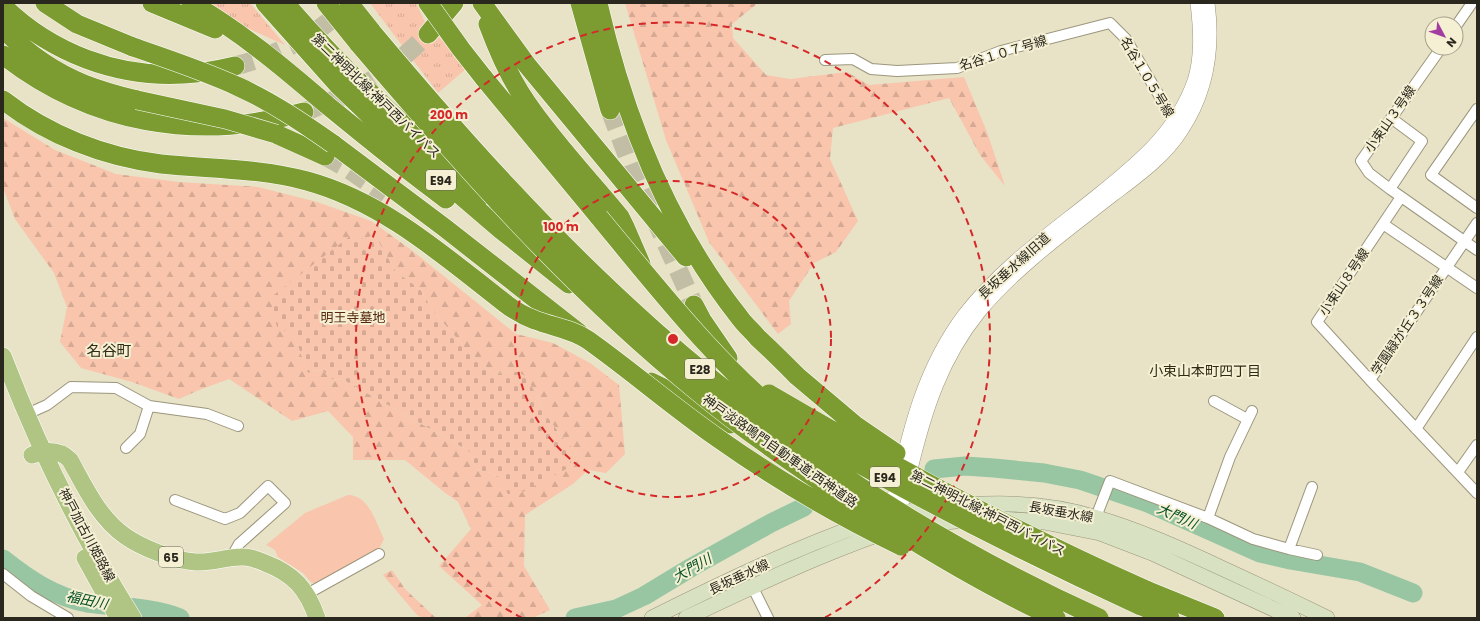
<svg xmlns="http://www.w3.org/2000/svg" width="1480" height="621" viewBox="0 0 1480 621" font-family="Poppins,'Noto Sans JP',sans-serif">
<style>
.grass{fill:url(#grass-tufts)}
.forest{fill:url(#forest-firs);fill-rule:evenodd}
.cemetery{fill:url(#cemetery-stones)}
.pitch{fill:#f9c5ac}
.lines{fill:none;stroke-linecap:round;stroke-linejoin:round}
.river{stroke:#99c6a2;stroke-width:19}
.motorway-tunnel{stroke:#c2bea5;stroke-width:19;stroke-dasharray:19 10;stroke-linecap:butt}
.minor-casing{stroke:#9b967c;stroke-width:12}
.tertiary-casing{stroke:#9b967c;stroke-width:14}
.secondary-casing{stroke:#9b967c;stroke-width:16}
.primary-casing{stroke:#fff;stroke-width:18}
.motorway-casing{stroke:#fff;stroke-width:20}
.minor{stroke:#fff;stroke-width:10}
.tertiary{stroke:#fff;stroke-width:13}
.secondary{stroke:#d8e1c1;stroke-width:15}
.primary{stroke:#b0c483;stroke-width:17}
.motorway{stroke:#7c9c31;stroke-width:19}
.motorway-bridge-casing{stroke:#fff;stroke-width:20;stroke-linecap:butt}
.motorway-bridge{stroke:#7c9c31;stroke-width:19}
.ring{fill:none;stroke:#d62828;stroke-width:2;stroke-dasharray:7 5}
.labels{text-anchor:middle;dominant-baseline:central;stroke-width:4;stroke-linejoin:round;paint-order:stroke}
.shield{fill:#f5f0d4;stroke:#676455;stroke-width:1}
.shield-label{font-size:12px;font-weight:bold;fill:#2a281e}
.street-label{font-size:13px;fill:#2a281e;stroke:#f5f0d4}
.park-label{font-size:13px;fill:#57280d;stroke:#f5f0d4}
.neighbourhood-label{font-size:14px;fill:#302b15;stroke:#f5f0d4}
.water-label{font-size:14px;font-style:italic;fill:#065125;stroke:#f5f0d4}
.quarter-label{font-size:15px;fill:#302b15;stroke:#f5f0d4}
.centre{fill:#d62828;stroke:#f5f0d4;stroke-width:2}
.ring-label{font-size:12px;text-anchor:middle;font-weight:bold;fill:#d62828;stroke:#f5f0d4;stroke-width:4;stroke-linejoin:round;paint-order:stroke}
</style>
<defs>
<pattern id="grass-tufts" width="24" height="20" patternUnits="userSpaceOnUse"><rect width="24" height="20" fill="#f9c5ac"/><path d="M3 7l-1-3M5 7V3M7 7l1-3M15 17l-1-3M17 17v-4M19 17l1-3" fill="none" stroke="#d6a994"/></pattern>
<pattern id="forest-firs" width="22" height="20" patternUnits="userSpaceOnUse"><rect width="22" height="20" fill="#f9c5ac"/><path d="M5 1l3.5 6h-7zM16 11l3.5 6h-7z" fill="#d6a994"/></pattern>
<pattern id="cemetery-stones" width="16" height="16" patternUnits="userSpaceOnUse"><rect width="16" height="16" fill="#f9c5ac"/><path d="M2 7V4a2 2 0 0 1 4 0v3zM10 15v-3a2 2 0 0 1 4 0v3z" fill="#d6a994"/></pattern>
</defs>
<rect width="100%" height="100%" fill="#e8e3c7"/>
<path class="grass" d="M201 3H250L285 45 245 27Z
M370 3H416L424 20 467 68 438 93Z"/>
<path class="forest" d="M625 3H758L732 24 733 38 766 75 790 79 847 72 869 85 964 77 987 132 1005 186 980 155 949 98 833 128 830 159 858 221 836 252 814 263 789 301 791 324 778 334 709 242 666 140Z
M3 118 55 150 116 174 179 182 258 187 317 202 371 221 410 249 516 334 553 343 590 363 619 385 625 454 606 473 588 470 573 484 525 515 524 566 550 610 533 618H465L482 605 439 566 471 529 458 502 444 492 405 460H353V437L328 411 292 421 229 379 199 390 179 399 132 382 81 368 60 342 67 307 54 273 15 219 3 188ZM374 234 396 272 420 289 433 311 467 350 494 374 517 372 527 377 546 415 562 437 578 454 569 456 572 466 519 493 497 475 477 469 469 451 344 380 332 379 321 369 308 373 294 335Z
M392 570 405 589 436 618H423L417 615 383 575Z"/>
<path class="cemetery" d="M354 233 362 237 363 240 374 234 396 272 420 289 433 311 467 350 494 374 517 372 527 377 546 415 562 437 578 454 569 456 572 466 519 494H508L497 475 477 469 469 451 344 380 332 379 321 369 308 373 294 335 277 327 270 298Z"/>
<path class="pitch" d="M348 495C369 495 376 523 384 539L379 549 316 584 311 582 303 573 278 557 275 550 266 545 305 513Z"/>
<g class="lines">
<path class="river" d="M934 469 965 466 994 468 1044 473 1080 480 1148 503 1260 553 1290 560 1360 572 1413 593
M3 559C28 579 55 597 87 603 116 607 153 607 180 618
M575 618 616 609 644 596 692 567 771 523 804 507"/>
<path class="motorway-tunnel" d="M235 66C277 55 318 36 348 4
M610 110 632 168 694 305
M304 112C321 105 339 99 355 90 383 76 406 55 428 34
M325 156 350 170 386 195"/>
<defs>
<path id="minor" d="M1456 26 1472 3
M1441 48 1361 161 1369 173 1390 189 1477 250
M825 60 853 59 871 69 897 71 957 68 1001 51 1110 23 1126 39 1177 126
M1477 109 1431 175 1477 208
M1390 189 1422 141 1391 118
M1477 223 1370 380 1477 493
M1383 224 1477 288
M1370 380 1317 322 1401 197
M1214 401 1247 419
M27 414 47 405 71 387 116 388 149 406 207 414 238 426
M1416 429 1477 337
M126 448 140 434 149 406
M1458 472 1477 445
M175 500 225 519 240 513 268 486 285 503 239 544 231 558
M1096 517 1110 481 1208 518 1253 539 1289 549 1317 555
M1208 518 1230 457 1252 411
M1289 549 1312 487
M3 574 31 596 68 618
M752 586 768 618
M307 594 379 554"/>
<path id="tertiary" d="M890 513C907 442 919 375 964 315 1000 268 1049 234 1094 198 1135 165 1176 133 1194 81 1202 56 1200 28 1197 3
M899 518C902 502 907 485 911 469 925 411 941 359 980 311 1018 266 1067 231 1113 195 1138 176 1165 157 1182 130 1207 92 1214 48 1208 3"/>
<path id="secondary" d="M968 505C1010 502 1057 505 1097 518 1138 530 1176 547 1215 565 1252 582 1290 600 1327 618
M895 513 942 507
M1001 519 1044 522 1100 533 1152 553 1293 618
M916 525 965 520
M652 618C722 583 793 549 866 523
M686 618C751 587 816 556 885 532"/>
<path id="primary" d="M3 356C38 447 81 535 133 618
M32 455C46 450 59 449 70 460 85 487 99 518 125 536 142 548 175 561 196 562 212 563 226 557 241 557 250 556 257 560 265 563 294 574 307 589 317 618
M85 558 118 618"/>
<path id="motorway" d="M45 3 77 24 133 47
M152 3 215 29
M191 3C240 31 284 68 327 105 366 137 405 169 446 199
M265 3 339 86 388 133 500 229 569 284
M285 3C345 73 414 135 483 195
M326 3 359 44
M349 3 372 32
M482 3 527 65 686 257
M580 3 610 110
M598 3C624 117 667 226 740 318 745 325 752 331 758 338 771 350 784 363 797 376
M3 6C51 53 117 78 184 74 201 73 218 70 235 66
M488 24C498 51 510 79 527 103 555 144 589 179 620 217L625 227 641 264
M3 29C26 52 54 72 84 84 102 91 120 96 137 100
M428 34 454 3
M3 55C91 124 197 142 304 112
M483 77 599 217
M3 100C48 135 104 157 161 164 209 169 259 168 307 181 384 202 444 256 506 304
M276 134 325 156
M333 144 445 228 579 333
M694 305 702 320 728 358
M651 382 686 399 730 424
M1146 590 1215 618
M1139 605 1170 618"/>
</defs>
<use href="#minor" class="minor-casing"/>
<use href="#tertiary" class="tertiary-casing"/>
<use href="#secondary" class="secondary-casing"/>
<use href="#primary" class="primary-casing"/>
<use href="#motorway" class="motorway-casing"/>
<use href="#minor" class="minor"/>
<use href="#tertiary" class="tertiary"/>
<use href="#secondary" class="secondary"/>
<use href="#primary" class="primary"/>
<use href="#motorway" class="motorway"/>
<defs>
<path id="motorway-bridge" d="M428 3 461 49 483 77
M372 32C460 137 552 240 655 331 787 448 939 545 1099 618
M359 44C464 167 571 289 697 391 757 441 822 484 888 525 942 559 998 592 1056 618
M133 47C168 59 204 71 239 87 272 102 303 123 333 144
M137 100 225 119 276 134
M599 217C660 291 720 368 796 428
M506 304C515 311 524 316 535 320 553 327 572 329 588 340 633 372 674 408 719 439 777 480 837 515 901 546
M797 376 855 425 896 453
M769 394C891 466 1016 532 1146 590
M785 421C900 489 1018 550 1139 605"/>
</defs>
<use href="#motorway-bridge" class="motorway-bridge-casing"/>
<use href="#motorway-bridge" class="motorway-bridge"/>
</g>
<g class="ring">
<circle cx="673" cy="339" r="158"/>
<path d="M522 618A317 317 0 1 1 824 618"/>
</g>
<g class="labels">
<g class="shield">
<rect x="426" y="170" width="30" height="20" rx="3"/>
<rect x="685" y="359" width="30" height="20" rx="3"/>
<rect x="870" y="467" width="30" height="20" rx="3"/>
<rect x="159" y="547" width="24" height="20" rx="3"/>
</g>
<g class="shield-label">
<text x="441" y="180">E94</text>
<text x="700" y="369">E28</text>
<text x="885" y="477">E94</text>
<text x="171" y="557">65</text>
</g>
<g class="street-label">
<text transform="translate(1003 53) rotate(-17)">名谷１０７号線</text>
<text transform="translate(1147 77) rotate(59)">名谷１０５号線</text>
<text transform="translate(376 96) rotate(44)">第二神明北線;神戸西バイパス</text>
<text transform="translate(1390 119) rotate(-55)">小束山３号線</text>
<text transform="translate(1014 266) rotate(-42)">長坂垂水線旧道</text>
<text transform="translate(1344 282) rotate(-56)">小束山８号線</text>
<text transform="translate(1407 325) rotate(-56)">学園緑が丘３３号線</text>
<text transform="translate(780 451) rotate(35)">神戸淡路鳴門自動車道;西神道路</text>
<text transform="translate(1061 512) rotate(10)">長坂垂水線</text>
<text transform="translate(988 513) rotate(27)">第二神明北線;神戸西バイパス</text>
<text transform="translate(87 535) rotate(62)">神戸加古川姫路線</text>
<text transform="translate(739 577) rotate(-25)">長坂垂水線</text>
</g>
<g class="park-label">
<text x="353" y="317">明王寺墓地</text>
</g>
<g class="neighbourhood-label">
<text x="1205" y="371">小束山本町四丁目</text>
</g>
<g class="water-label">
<text transform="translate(1177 516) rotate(24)">大門川</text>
<text transform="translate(692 568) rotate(-30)">大門川</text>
<text transform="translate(87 600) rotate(12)">福田川</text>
</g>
<g class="quarter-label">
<text x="109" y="350">名谷町</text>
</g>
</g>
<circle cx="673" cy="339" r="6" class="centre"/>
<g class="ring-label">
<text x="449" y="119">200 m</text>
<text x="561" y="231">100 m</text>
</g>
<rect width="1480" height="621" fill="none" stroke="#2a281e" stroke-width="8"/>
<g transform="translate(1444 36) rotate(131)"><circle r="19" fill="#f5f0d4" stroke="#a4a08b"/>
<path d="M0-3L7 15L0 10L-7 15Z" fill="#a43da0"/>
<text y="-6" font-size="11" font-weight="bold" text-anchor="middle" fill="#2a281e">N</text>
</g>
</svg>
